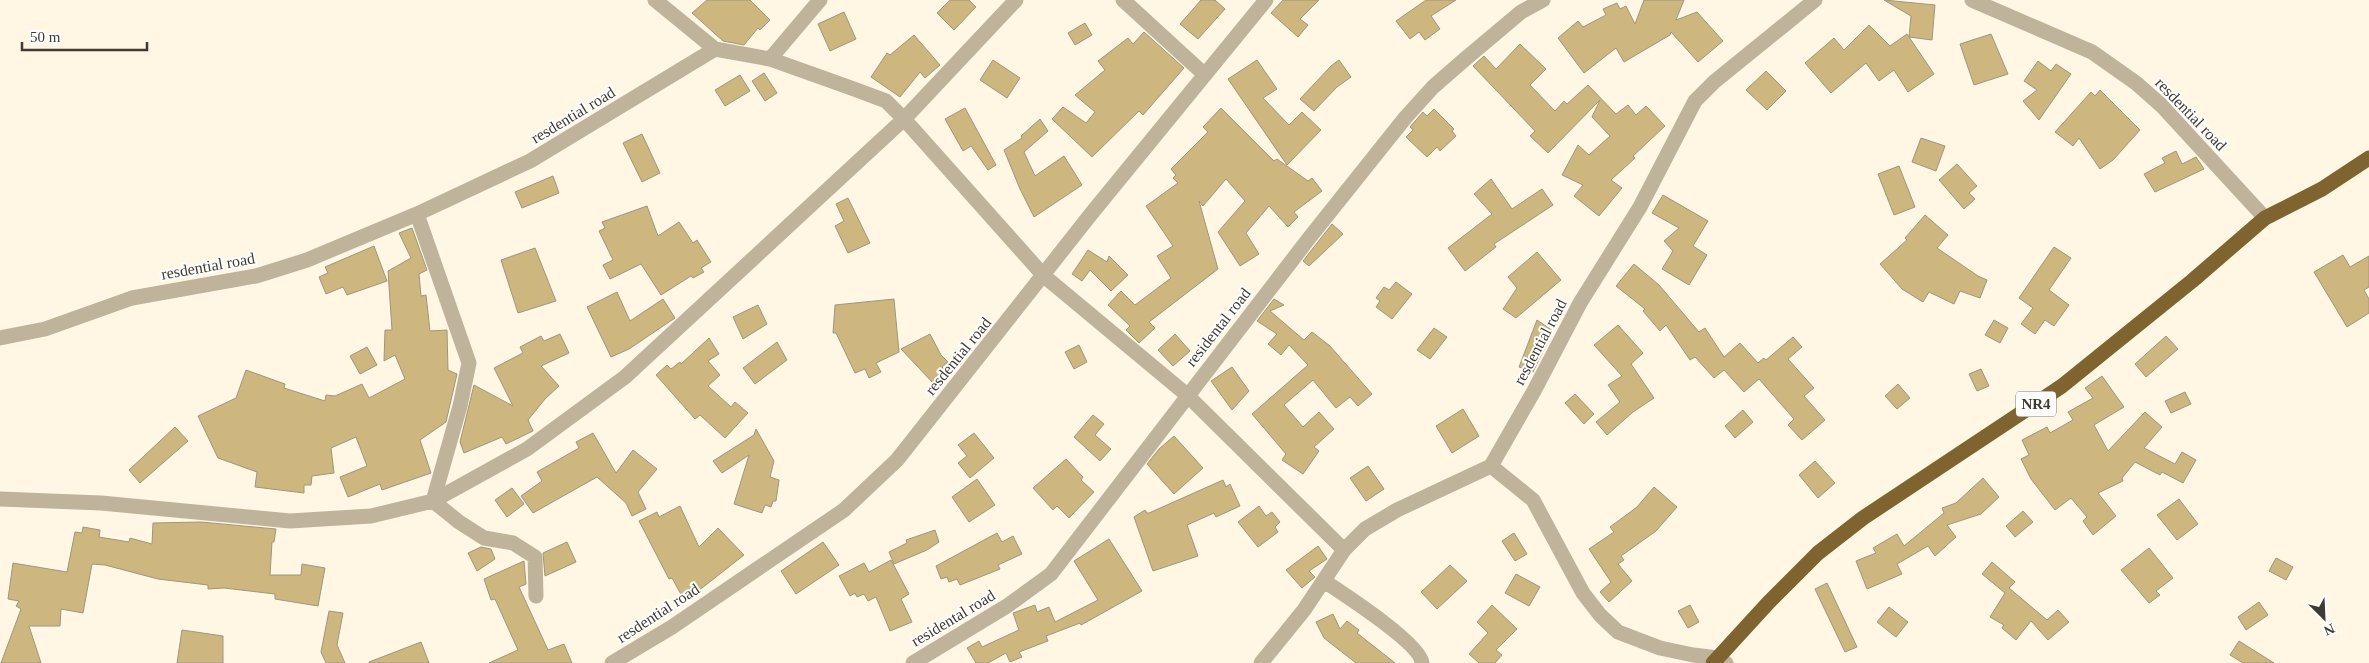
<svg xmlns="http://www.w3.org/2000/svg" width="2369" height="663" viewBox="0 0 2369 663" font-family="'Times New Roman',serif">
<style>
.building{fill:#cdb77f;stroke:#9e967f}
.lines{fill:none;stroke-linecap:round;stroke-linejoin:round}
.minor{stroke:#c0b39c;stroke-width:15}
.highway{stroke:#7f6430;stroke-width:15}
.labels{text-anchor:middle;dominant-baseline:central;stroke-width:4;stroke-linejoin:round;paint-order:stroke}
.shield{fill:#fff;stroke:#797670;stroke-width:1}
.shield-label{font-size:15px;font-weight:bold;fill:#3f3b32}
.street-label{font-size:16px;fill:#3f3b32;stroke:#fff}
</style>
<rect width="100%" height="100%" fill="#fff7e3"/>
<path class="building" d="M707 0H750L770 20 760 30 758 28 744 45 723 41 692 13Z
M950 0H969L976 7 954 30 937 13Z
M1201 0H1215L1225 9 1198 39 1180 24Z
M1283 0H1319L1300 19 1308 25 1298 37 1271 13Z
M1426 0H1456L1431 16 1440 29 1425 40 1419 32 1410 39 1396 21Z
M1644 0H1684L1676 20 1697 12 1723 41 1698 62 1671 32 1670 35 1624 62 1616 48 1584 73 1558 38 1578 21 1583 27 1606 15 1603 9 1617 3 1620 9 1626 6 1635 24Z
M1884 0 1935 5 1932 40 1909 37 1911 16Z
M844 12 856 39 830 51 818 24Z
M1085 23 1092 35 1075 45 1068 33Z
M1869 25 1890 46 1907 34 1934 74 1908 92 1894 70 1879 81 1866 63 1831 93 1805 63 1834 38 1844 50Z
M1144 32 1184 68 1143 115 1139 111 1092 157 1052 119 1063 107 1086 123 1095 112 1075 95 1105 70 1098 61 1128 38 1133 44Z
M1991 34 2008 74 1974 85 1960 44Z
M914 35 940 65 925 78 920 72 900 97 871 77 887 53 890 55Z
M1520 44 1546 69 1530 85 1555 111 1564 101 1567 104 1588 85 1616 114 1628 105 1636 115 1646 106 1665 126 1633 156 1635 158 1611 180 1622 188 1599 216 1574 196 1583 185 1562 175 1578 145 1589 155 1610 136 1592 117 1600 100 1548 153 1530 136 1535 131 1473 66 1484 56 1496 69Z
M993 60 1020 78 1007 98 980 80Z
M1257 60 1277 89 1263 98 1289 125 1302 112 1321 130 1287 165 1228 79Z
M1339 60 1351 77 1337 87 1314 111 1300 99 1331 66Z
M2038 61 2051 71 2056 64 2071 74 2039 120 2023 101 2037 90 2024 81Z
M1766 71 1786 91 1767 110 1746 90Z
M764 73 777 93 765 101 752 81Z
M740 75 750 91 725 106 715 90Z
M2100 90 2140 130 2113 160 2100 169 2079 138 2073 146 2055 132 2091 92 2095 96Z
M965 108 996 165 988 170 971 146 963 151 945 119Z
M1221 108 1274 161 1277 159 1308 181 1312 178 1322 191 1294 212 1298 217 1288 227 1269 206 1246 233 1259 254 1240 266 1218 232 1245 201 1226 179 1203 206 1199 201 1218 269 1149 322 1155 328 1139 343 1126 330 1130 326 1108 305 1121 291 1135 305 1171 278 1157 256 1173 246 1146 206 1178 183 1173 178 1176 175 1171 169 1208 132 1203 127Z
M1434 109 1454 129 1452 131 1456 136 1440 151 1437 147 1427 157 1406 137 1413 130 1410 127 1423 112 1427 116Z
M1040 119 1048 131 1024 152 1035 176 1064 156 1082 185 1034 217 1020 189 1004 150 1022 138 1021 136Z
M642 134 660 173 642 182 623 143Z
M1921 138 1945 146 1936 171 1912 162Z
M2176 151 2182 164 2196 157 2204 169 2155 192 2144 174 2165 163 2162 158Z
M1957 164 1977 186 1969 193 1975 199 1964 209 1939 180Z
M1899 166 1915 207 1894 215 1878 174Z
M553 176 559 193 522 208 515 192Z
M1491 179 1512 209 1542 189 1553 205 1494 244 1496 247 1465 271 1448 248 1492 214 1474 194Z
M1663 195 1708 221 1693 246 1707 255 1689 285 1662 269 1673 251 1664 241 1679 228 1652 213Z
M848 198 870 243 848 253 835 226 844 221 836 204Z
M647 206 658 236 679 222 693 243 697 240 711 262 701 268 704 272 693 278 691 276 661 295 641 264 610 279 603 265 613 260 599 231 605 228 602 222Z
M1925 215 1948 235 1937 248 1978 276 1987 280 1980 298 1960 291 1954 304 1929 292 1923 302 1902 289 1880 264 1907 240 1905 238Z
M1332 224 1343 234 1309 266 1303 261Z
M412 228 427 270 419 274 421 296 426 295 430 331 447 330 448 370 457 374 446 422 420 440 431 473 382 490 380 484 348 497 340 477 367 466 356 437 331 448 334 473 312 476 311 485H304V493L255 487 257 472 218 458 198 416 236 398 246 370 285 384 284 388 325 401 326 395 335 396 362 384 369 398 405 379 395 355 384 361 385 330H392L388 271 411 258 399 233Z
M374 246 387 281 347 295 343 287 326 294 319 277 328 273 325 267Z
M2054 247 2071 258 2049 290 2069 305 2054 326 2045 320 2035 334 2021 324 2033 308 2019 298Z
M535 248 556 301 518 313 501 260Z
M1088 250 1107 262 1109 256 1128 275 1111 291 1090 270 1082 281 1072 274Z
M1537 252 1561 280 1516 318 1503 309 1517 288 1508 277Z
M2343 255 2350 267 2369 256V287L2364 290 2369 299V313L2347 327 2314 272Z
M1634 264 1659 285 1699 332 1705 328 1724 357 1740 343 1758 363 1764 358 1766 360 1793 337 1802 347 1788 359 1814 388 1804 396 1825 420 1802 440 1788 425 1794 419 1759 379 1744 392 1724 370 1714 378 1695 357 1690 360 1666 325 1660 331 1643 311 1645 309 1616 286Z
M1396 282 1412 294 1392 319 1376 307 1380 301 1376 298 1384 287 1389 290Z
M617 292 630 321 663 299 675 318 629 349 611 357 587 307Z
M894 299 899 352 876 363 881 372 869 378 865 369 855 373 836 333H833L835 305Z
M1274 299 1284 305 1270 311 1304 340 1312 332 1330 346 1372 394 1358 406 1350 397 1336 408 1313 380 1284 405 1303 427 1319 412 1334 429 1314 447 1319 451 1303 474 1282 460 1286 454 1252 414 1308 365 1289 345 1281 355 1268 344 1277 334 1257 321Z
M758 305 767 324 743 339 733 317Z
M1537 320 1553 331 1533 372 1519 367Z
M1994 320 2008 328 2000 343 1985 335Z
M1618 325 1643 353 1631 364 1654 398 1633 412 1607 435 1596 422 1620 402 1608 385 1622 376 1594 345Z
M1434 328 1447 337 1430 359 1417 350Z
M560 334 569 353 541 366 559 386 545 399 528 420 533 431 506 444 502 437 464 453 460 442 474 385 513 406 494 368 523 353 520 347 541 336 544 341Z
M930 334 941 355 948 362 942 367 946 371 933 383 901 349Z
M1175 334 1190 351 1173 366 1158 350Z
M2166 336 2178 349 2146 377 2135 364Z
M709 338 719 354 708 361 720 375 708 386 731 407 735 402 748 413 725 438 700 415 695 419 656 375 667 365 671 369 680 362 681 364Z
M777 342 787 360 755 384 743 368Z
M1079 345 1087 362 1074 369 1065 352Z
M367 347 377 365 360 374 350 356Z
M1232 367 1249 391 1232 410 1211 381Z
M1981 369 1989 386 1977 391 1969 374Z
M2102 376 2124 407 2094 425 2108 451 2145 412 2162 427 2144 448 2175 464 2182 452 2196 460 2183 483 2162 472 2160 475 2135 462 2122 478 2123 481 2098 493 2116 516 2093 535 2083 521 2087 517 2071 498 2055 510 2031 479 2021 459 2029 455 2022 440 2047 427 2050 433 2073 420 2068 412 2093 398 2085 388Z
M1898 384 1910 398 1897 409 1885 396Z
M2185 392 2191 404 2171 413 2165 401Z
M1575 394 1594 414 1584 424 1565 403Z
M1463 409 1479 436 1452 453 1436 426Z
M1743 410 1753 422 1735 438 1725 426Z
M1093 415 1104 424 1095 435 1111 449 1100 461 1074 437Z
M175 427 188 441 140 483 129 470Z
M756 429 774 461 770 477 779 480 776 501H773L771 507 765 505 762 513 734 504 749 455 722 473 713 461 754 435Z
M593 433 616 473 633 450 657 469 638 492 646 509 632 516 626 503 597 477 533 513 521 496 542 481 537 472 579 448 576 442Z
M974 433 994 458 970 478 958 463 967 456 958 445Z
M1174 436 1203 468 1174 494 1147 464 1159 449Z
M1066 459 1083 477 1081 480 1094 492 1069 518 1057 506 1053 510 1033 488Z
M1815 461 1835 483 1818 498 1799 475Z
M1368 466 1384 489 1366 501 1350 478Z
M1983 478 1999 497 1981 514 1947 525 1956 537 1935 556 1928 546 1897 564 1902 574 1867 589 1856 561 1876 553 1873 548 1897 534 1904 546 1944 513 1942 508 1956 503Z
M977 479 995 505 969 522 952 497Z
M1223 480 1226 487 1230 484 1240 506 1216 517 1214 513 1187 525 1198 556 1153 571 1134 517 1145 510 1147 513H1149Z
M1654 487 1677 507 1656 531 1621 556 1624 560 1618 564 1632 581 1609 602 1600 592 1611 582 1589 549 1614 532 1610 527 1637 507Z
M512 488 524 504 507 517 495 500Z
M2179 499 2198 524 2177 540 2157 515Z
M680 506 699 547 718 528 744 555 702 588 683 598 672 578 669 579 639 521 657 512 659 517Z
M1259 506 1266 516 1272 512 1280 522 1275 527 1278 532 1258 547 1238 522Z
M2023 511 2033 522 2015 537 2006 526Z
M201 522 276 529 274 542H272L270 575H301L302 564 325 568 318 606 275 599V594L224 588 208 589V585L158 579 105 565 92 564 83 613 61 609 60 626H29L41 663H1L21 609 16 606 19 601 8 599 13 563 67 572 75 532 82 533 83 527 100 530 99 537 129 542 130 538 152 544 153 523Z
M935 530 939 542 927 550 894 564 889 552 907 543 906 540Z
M997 533 1002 542 1013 536 1022 554 998 565 1000 569 960 585 957 579 949 582 947 577 941 579 936 566Z
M1514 533 1527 554 1515 561 1502 541Z
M1109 539 1142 591 1081 625 1080 623 1046 636 1048 641 1019 652 1022 657 1010 662 1006 653 988 663H976L967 648 979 641 982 647 1019 630 1013 613 1035 605 1037 612 1049 607 1055 622 1098 600 1074 561Z
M567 542 576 562 545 576 543 553Z
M823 542 839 565 796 594 781 571Z
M1318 546 1327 559 1309 571 1315 577 1302 588 1286 570Z
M481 547 491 549 495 559 477 571 468 553Z
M2149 548 2173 578 2156 591 2160 595 2149 603 2121 570Z
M2276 558 2293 567 2286 580 2269 571Z
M891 560 909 594 901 599 912 622 890 631 876 597 868 601 864 594 857 597 855 593 850 596 839 576 864 563 869 572Z
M524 561 526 584 519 587 548 650 564 644 572 663H489L518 650 495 599 491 600 484 579Z
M1992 562 2015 582 2009 588 2047 620 2058 610 2069 622 2048 640 2031 621 2016 640 2002 628 2004 625 1990 617 2005 593 1982 574Z
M1450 565 1467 581 1437 609 1421 592Z
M1516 574 1540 587 1529 606 1505 593Z
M1827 583 1857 647 1845 652 1815 589Z
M2259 602 2268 615 2246 630 2238 617Z
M1492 605 1517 629 1496 650 1502 655 1495 663H1479L1469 654 1488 633 1477 622Z
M1690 605 1699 622 1688 628 1678 611Z
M1889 607 1908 622 1896 637 1877 622Z
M329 611 343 613 337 645 345 663H326L321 652Z
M1333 614 1340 629 1347 621 1359 630 1357 633 1395 663H1356L1324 638 1316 622Z
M182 630 223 636V663H177Z
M2239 641 2274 663H2243L2230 655Z
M421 642 429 663H369V662Z"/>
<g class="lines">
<path class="minor" d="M655 0 715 49 770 59 854 89 886 101 904 119 1044 276 1187 395 1344 550
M1123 0 1205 75
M1972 0 2092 52 2136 83 2161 105 2265 218
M770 59 820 0
M417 214 469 363 460 406 433 501 459 522 484 538 513 543 535 557 536 596
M0 338 45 329 132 298 256 276 307 260 417 214 530 161 715 49
M1491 466 1533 500 1583 593 1600 615 1618 632 1660 648 1693 655 1718 658 1726 663
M0 499 101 503 290 521 371 516 433 501 527 449 625 377 904 119 1016 0
M1324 581C1342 593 1421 644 1422 663
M612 663 672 627 844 510 897 460 1091 214 1266 0
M913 663 1007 606 1051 574 1310 237 1405 118 1433 87 1464 60 1521 12 1543 0
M1261 663 1304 610 1344 550 1365 529 1397 510 1491 466 1534 391 1580 303 1640 207 1695 101 1714 82 1815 0"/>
<path class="highway" d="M1713 663 1769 602 1818 553 1863 518 2062 386 2192 281 2265 218 2322 189 2369 158"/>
</g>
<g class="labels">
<rect class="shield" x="2016" y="391.5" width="40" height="25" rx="4"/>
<g class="shield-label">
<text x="2036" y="404">NR4</text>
</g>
<g class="street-label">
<text transform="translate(2191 114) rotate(46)">resdential road</text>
<text transform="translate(573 115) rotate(-31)">resdential road</text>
<text transform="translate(208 266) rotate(-10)">resdential road</text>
<text transform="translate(1218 327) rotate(-52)">residental road</text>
<text transform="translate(1540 342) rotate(-62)">resdential road</text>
<text transform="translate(958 356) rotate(-51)">resdential road</text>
<text transform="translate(658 613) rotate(-33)">resdential road</text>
<text transform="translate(953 618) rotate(-31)">residental road</text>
</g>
</g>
<g transform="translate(2324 618) rotate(156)" stroke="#ffffff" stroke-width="4" paint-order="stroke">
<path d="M0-4L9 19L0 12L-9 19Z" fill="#3f3b32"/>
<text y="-8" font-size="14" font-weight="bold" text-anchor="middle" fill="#3f3b32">N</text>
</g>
<path d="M22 42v8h125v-8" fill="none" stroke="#3f3b32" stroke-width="2.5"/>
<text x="30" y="42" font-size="15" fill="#3f3b32" stroke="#ffffff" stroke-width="4" paint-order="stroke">50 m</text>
</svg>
